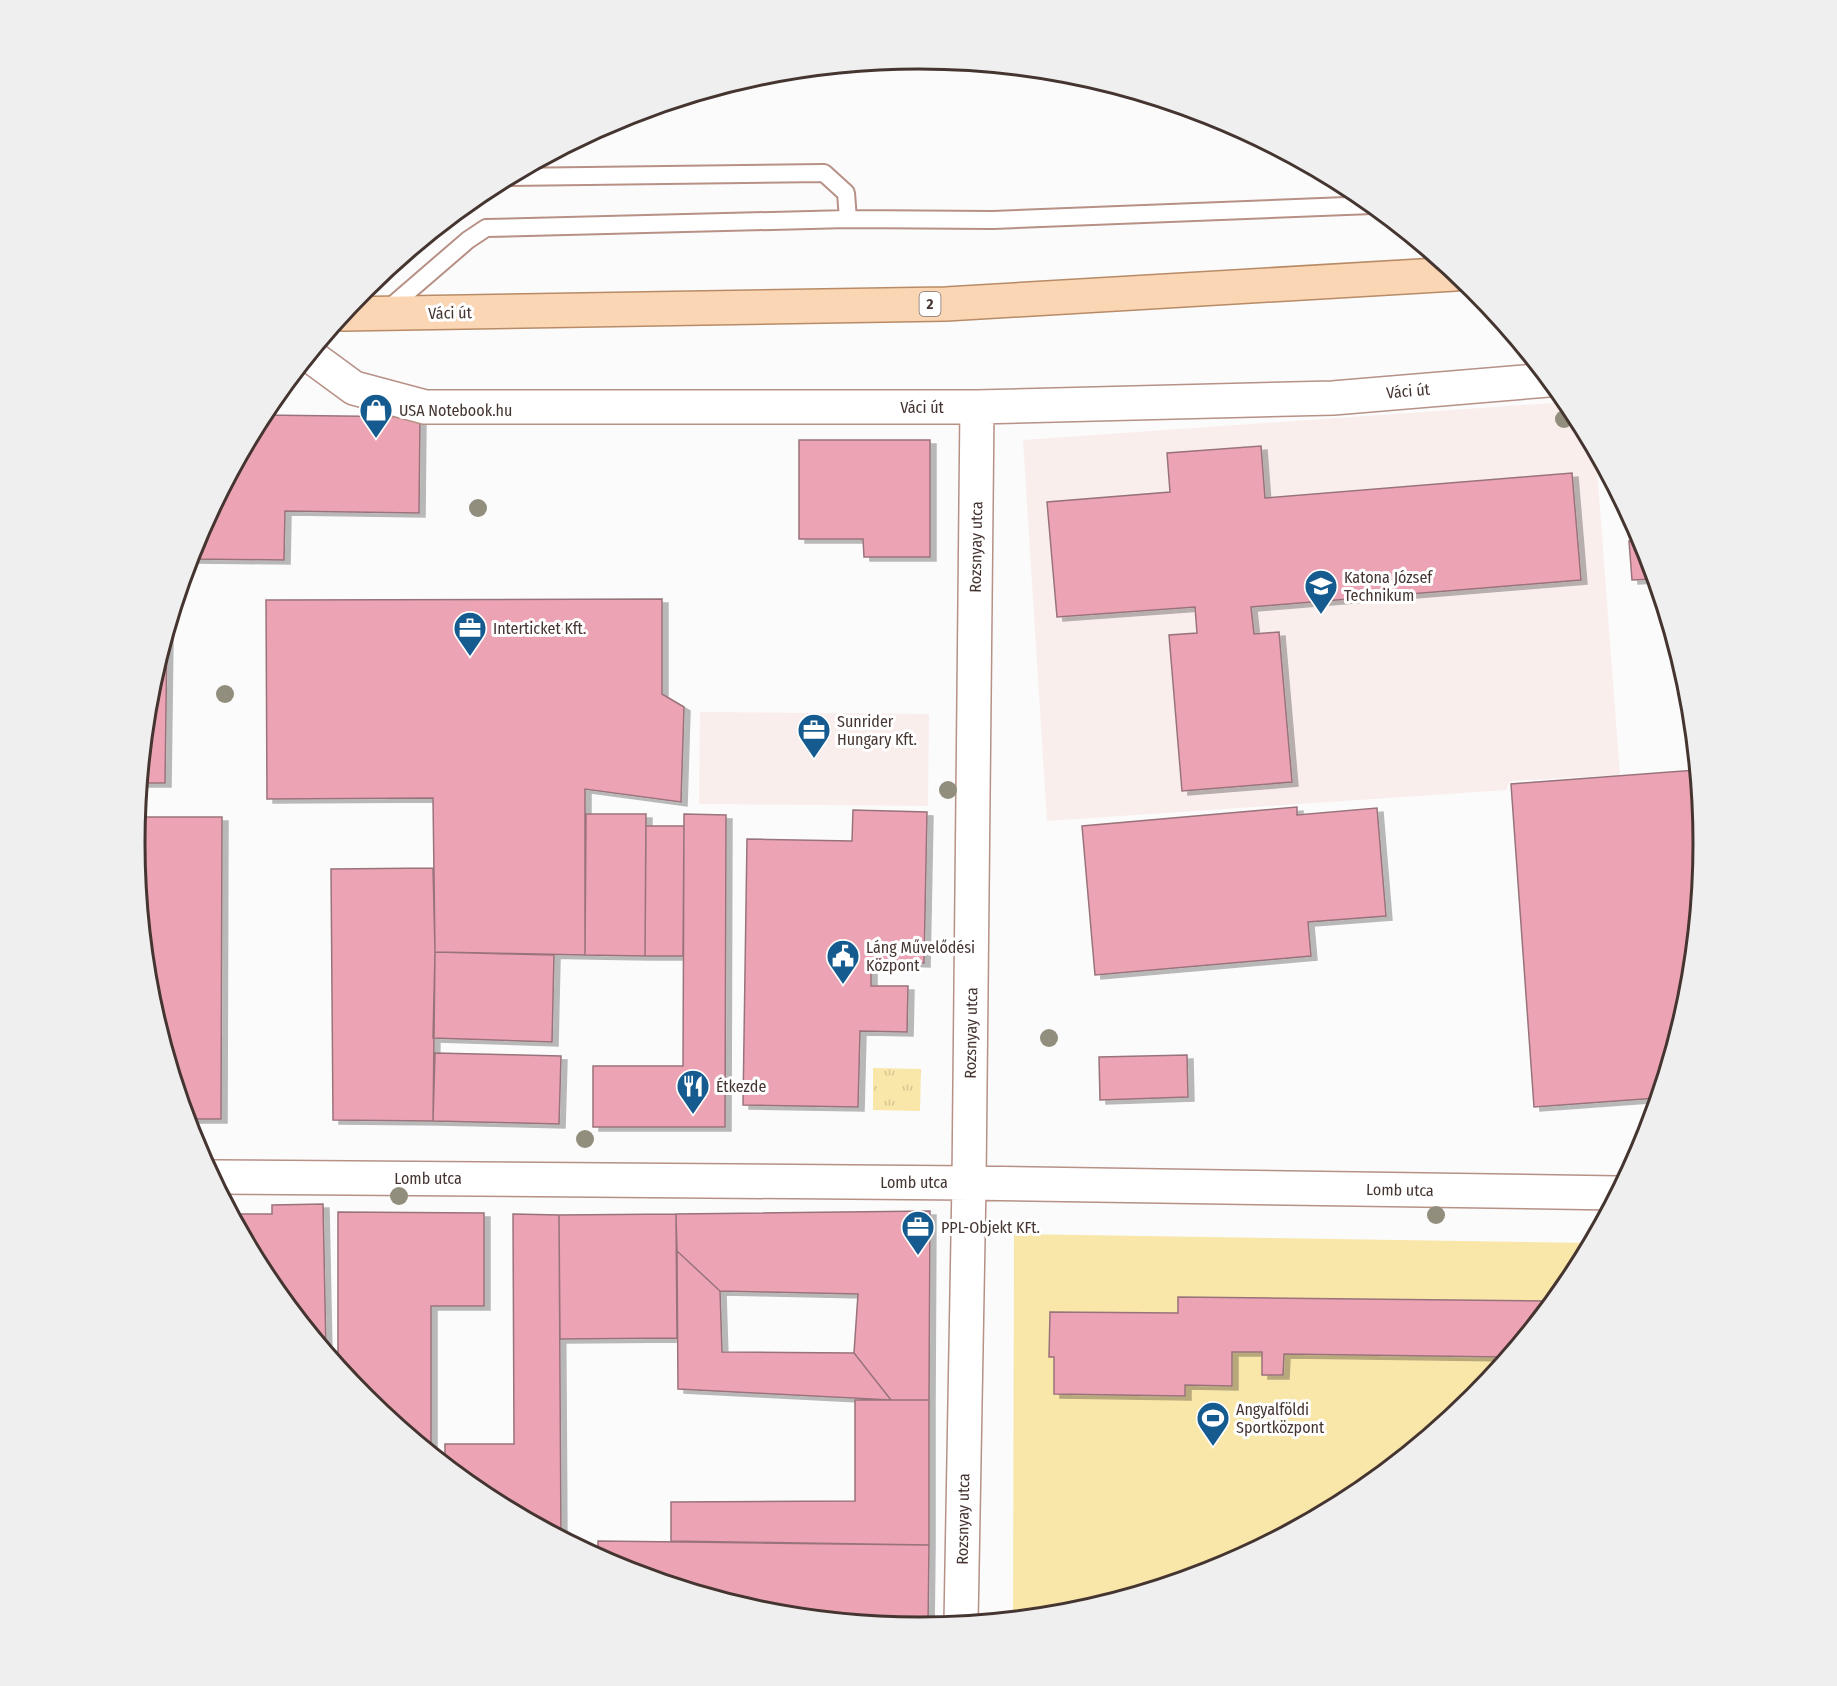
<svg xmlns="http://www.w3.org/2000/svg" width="1837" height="1686" viewBox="0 0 1837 1686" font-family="'Fira Sans Condensed',sans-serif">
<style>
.built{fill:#f9eeec}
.grass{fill:url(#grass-tufts)}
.pitch{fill:#f9e6a9}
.building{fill:#eca4b4;stroke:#99737b;stroke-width:1.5;filter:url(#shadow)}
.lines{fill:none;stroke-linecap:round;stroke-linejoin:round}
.lane-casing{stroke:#b79086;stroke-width:20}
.street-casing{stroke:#b79086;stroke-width:36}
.primary-casing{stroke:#b88b66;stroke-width:36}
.lane{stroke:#fff;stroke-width:16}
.street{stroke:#fff;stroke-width:33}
.primary{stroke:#fad6b5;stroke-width:33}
.tree{fill:#928e7d}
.labels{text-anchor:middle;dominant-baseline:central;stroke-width:6;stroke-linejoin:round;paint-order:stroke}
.shield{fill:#fff;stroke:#7d726f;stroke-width:1.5}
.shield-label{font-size:15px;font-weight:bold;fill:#453531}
.street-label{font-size:16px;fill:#453531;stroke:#fff}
.poi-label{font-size:16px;fill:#453531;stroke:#fff;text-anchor:start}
.rim{fill:none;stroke:#453531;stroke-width:3}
</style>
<defs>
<pattern id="grass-tufts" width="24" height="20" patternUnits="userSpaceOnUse" patternTransform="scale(1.5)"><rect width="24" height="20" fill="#f9e6a9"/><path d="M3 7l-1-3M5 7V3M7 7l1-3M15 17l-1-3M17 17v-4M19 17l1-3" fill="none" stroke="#d7c692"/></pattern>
<filter id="shadow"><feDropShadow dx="6" dy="4" stdDeviation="0" flood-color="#0004"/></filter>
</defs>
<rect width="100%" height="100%" fill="#fbfbfb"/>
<path class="built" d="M1566 402 1596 455 1620 775 1510 781 1506 790 1047 821 1023 440Z
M700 712 929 714 928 806 699 804Z"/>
<path class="grass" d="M873 1068 921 1069 920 1111 873 1110Z"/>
<path class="pitch" d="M1014 1234 1590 1243 1571 1279 1473 1398 1354 1495 1218 1568 1071 1612 1013 1618Z"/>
<path class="building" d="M262 415 420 417 419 513 285 511 284 560 189 559 194 542Z
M799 440H930V557H864L863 539H799Z
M1261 446 1265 498 1572 473 1581 580 1251 607 1254 634 1279 632 1292 782 1182 791 1169 635 1197 633 1195 607 1057 617 1047 502 1170 492 1167 453Z
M1642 540 1654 579 1632 580 1629 541Z
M662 599V694L684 707 681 802 585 789V955L435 952 433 798 267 799 266 600Z
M167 632 165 783H140L149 690Z
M1696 770 1703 843 1688 996 1657 1098 1534 1107 1511 784Z
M1297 807V815L1377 808 1386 916 1308 922 1311 956 1095 975 1082 826Z
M853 810 927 812 924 963 871 961V986H908L907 1032 860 1031 858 1107 743 1105 747 839 852 841Z
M586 814H646L645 956 585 955Z
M684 814 726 815 725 1127H593V1066H683Z
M137 817H222L221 1119H186L149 996 134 843Z
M646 826H684L683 956H645Z
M433 868 435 952 433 1121 333 1120 331 869Z
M435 952 554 955 552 1042 433 1038Z
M435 1053 561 1056 559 1124 433 1121Z
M1187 1055 1188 1097 1100 1100 1099 1057Z
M323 1204 326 1351 266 1279 232 1214H272V1205Z
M930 1211 929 1400H891L854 1353 858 1294 720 1291 677 1251 676 1214Z
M338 1212 484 1213V1306H431V1453L364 1397 338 1366Z
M513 1214 559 1215 561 1537 482 1495 445 1464V1444H514Z
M676 1214 677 1338 560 1339 559 1215Z
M677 1251 720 1291 722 1352 854 1353 891 1400 678 1389Z
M1178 1297 1552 1301 1506 1357 1284 1354 1283 1375H1262V1352H1232V1386L1185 1385V1396L1054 1394V1357H1049L1050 1312 1178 1313Z
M855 1400H929V1545L671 1541V1502L855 1501Z
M598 1541 929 1545 928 1627 765 1612 748 1607V1597L713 1596 618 1568 598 1557Z"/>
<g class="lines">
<defs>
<path id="lane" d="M508 177 824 173 846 193 848 219
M388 309 468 240 486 228 848 219 993 220 1372 205"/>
<path id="street" d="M309 355 354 388 425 407H977L1333 398 1548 380
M212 1177 969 1183 1617 1193
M961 1623 969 1183 977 407"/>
<path id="primary" d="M343 314 946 304 1455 274"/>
</defs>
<use href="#lane" class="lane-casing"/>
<use href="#street" class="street-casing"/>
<use href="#primary" class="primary-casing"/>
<use href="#lane" class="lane"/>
<use href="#street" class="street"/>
<use href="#primary" class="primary"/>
</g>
<g class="tree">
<circle cx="1564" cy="419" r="9"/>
<circle cx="478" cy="508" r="9"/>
<circle cx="225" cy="694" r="9"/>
<circle cx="948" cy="790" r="9"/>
<circle cx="1049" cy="1038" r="9"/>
<circle cx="585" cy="1139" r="9"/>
<circle cx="399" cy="1196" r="9"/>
<circle cx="1436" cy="1215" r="9"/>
</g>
<defs>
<symbol id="shop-pin" viewBox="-11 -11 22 30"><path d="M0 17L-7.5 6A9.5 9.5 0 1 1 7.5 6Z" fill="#155b8f" stroke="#fff"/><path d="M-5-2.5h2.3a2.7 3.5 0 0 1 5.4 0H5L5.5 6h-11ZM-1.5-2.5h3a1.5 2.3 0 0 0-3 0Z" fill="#fff"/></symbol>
<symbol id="school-pin" viewBox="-11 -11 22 30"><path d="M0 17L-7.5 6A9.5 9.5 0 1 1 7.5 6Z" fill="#155b8f" stroke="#fff"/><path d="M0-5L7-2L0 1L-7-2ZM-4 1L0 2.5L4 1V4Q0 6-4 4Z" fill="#fff"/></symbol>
<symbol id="office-pin" viewBox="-11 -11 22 30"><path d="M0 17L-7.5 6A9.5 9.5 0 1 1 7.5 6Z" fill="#155b8f" stroke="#fff"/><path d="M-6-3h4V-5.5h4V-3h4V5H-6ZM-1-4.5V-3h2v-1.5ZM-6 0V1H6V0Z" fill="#fff"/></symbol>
<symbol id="civic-pin" viewBox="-11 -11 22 30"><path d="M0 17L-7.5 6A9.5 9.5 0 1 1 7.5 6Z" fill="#155b8f" stroke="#fff"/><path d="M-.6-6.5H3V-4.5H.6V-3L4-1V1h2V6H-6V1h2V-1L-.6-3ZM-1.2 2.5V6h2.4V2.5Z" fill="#fff"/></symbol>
<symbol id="restaurant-pin" viewBox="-11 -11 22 30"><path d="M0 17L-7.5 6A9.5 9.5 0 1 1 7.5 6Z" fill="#155b8f" stroke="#fff"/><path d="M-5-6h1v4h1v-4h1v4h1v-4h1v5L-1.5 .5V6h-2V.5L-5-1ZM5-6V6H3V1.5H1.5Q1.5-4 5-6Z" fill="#fff"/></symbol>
<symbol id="stadium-pin" viewBox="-11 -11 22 30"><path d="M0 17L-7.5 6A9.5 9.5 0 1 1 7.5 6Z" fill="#155b8f" stroke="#fff"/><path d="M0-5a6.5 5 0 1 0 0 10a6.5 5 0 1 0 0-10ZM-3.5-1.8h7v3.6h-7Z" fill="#fff"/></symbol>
</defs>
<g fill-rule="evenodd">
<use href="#shop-pin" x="357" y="391" width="38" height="52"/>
<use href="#school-pin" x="1302" y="567" width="38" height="52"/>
<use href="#office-pin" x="451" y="609" width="38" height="52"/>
<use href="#office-pin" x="795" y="711" width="38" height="52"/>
<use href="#civic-pin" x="824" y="937" width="38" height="52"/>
<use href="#restaurant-pin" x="674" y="1067" width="38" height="52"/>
<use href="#office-pin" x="899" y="1208" width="38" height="52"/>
<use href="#stadium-pin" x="1194" y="1399" width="38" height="52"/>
</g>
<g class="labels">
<rect class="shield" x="919.5" y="292" width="21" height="24" rx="4.5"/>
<g class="shield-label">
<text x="930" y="304">2</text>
</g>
<g class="street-label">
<text transform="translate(450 313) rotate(-1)">Váci út</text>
<text transform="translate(1408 391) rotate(-5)">Váci út</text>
<text x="922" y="407">Váci út</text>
<text transform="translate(976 547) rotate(-89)">Rozsnyay utca</text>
<text transform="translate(971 1033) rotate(-89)">Rozsnyay utca</text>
<text x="428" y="1178">Lomb utca</text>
<text x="914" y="1182">Lomb utca</text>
<text transform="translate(1400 1190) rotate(1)">Lomb utca</text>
<text transform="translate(963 1519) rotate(-89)">Rozsnyay utca</text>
</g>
<g class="poi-label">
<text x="399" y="410">USA Notebook.hu</text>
<text x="1344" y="577">Katona József<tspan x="1344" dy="18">Technikum</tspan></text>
<text x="493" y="628">Interticket Kft.</text>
<text x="837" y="721">Sunrider<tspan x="837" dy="18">Hungary Kft.</tspan></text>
<text x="866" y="947">Láng Művelődési<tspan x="866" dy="18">Központ</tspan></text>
<text x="716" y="1086">Étkezde</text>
<text x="941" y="1227">PPL-Objekt KFt.</text>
<text x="1236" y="1409">Angyalföldi<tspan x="1236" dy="18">Sportközpont</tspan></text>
</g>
</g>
<path d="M0 0H1837V1686H0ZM145 843a774 774 0 1 1 1548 0a774 774 0 1 1-1548 0Z" fill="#f0efef" fill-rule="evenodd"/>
<path class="rim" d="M145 843a774 774 0 1 1 1548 0a774 774 0 1 1-1548 0Z"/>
</svg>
